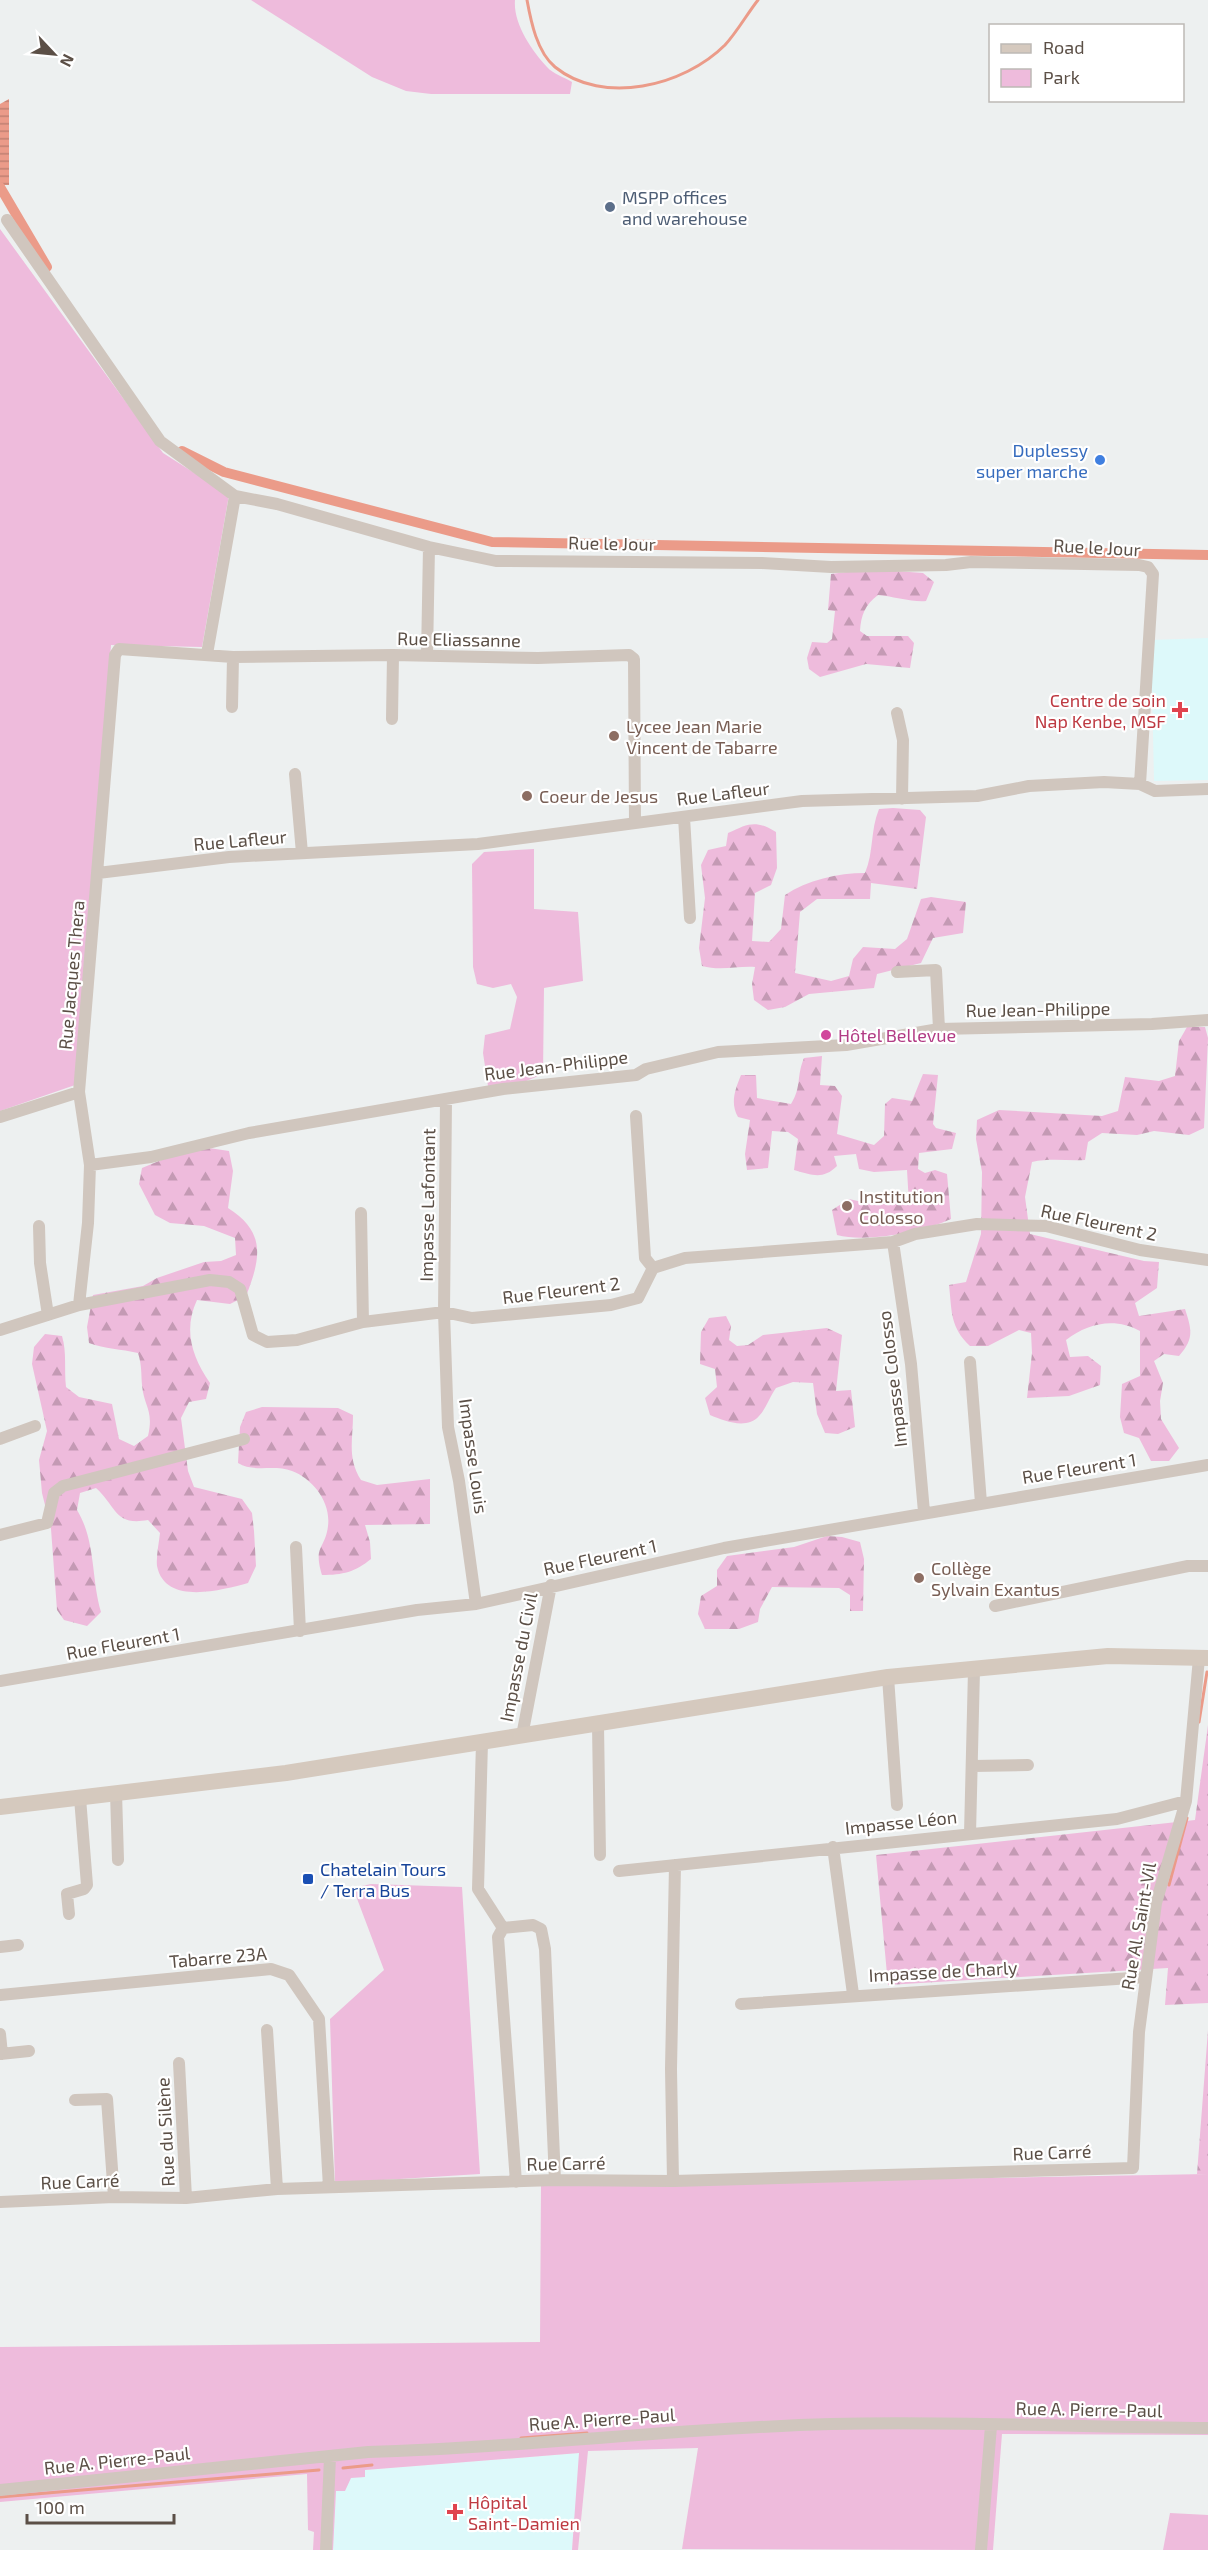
<svg xmlns="http://www.w3.org/2000/svg" width="1208" height="2550" viewBox="0 0 1208 2550" font-family="'Exo 2',sans-serif">
<style>
.medical{fill:#ddf9fa}
.green{fill:#eebbdc}
.forest{fill:url(#forest-firs)}
.water{fill:url(#water-rules)}
.lines{fill:none;stroke-linecap:round;stroke-linejoin:round}
.stream{stroke:#eb9b89;stroke-width:3}
.canal{stroke:#eb9b89;stroke-width:10}
.minor{stroke:#d0c6be;stroke-width:12}
.secondary{stroke:#d5c9be;stroke-width:16}
.service-dot{fill:#5c6f8a;stroke:#fff;stroke-width:2}
.shop-dot{fill:#3f7fe0;stroke:#fff;stroke-width:2}
.health-dot{fill:#e0444e;stroke:#fff;stroke-width:2}
.education-dot{fill:#8d6e63;stroke:#fff;stroke-width:2}
.hotel-dot{fill:#d1479c;stroke:#fff;stroke-width:2}
.transit-dot{fill:#1a4fb4;stroke:#fff;stroke-width:2}
.labels{text-anchor:middle;dominant-baseline:central;stroke-width:4.5;stroke-linejoin:round;paint-order:stroke}
.service-label{font-size:18px;fill:#4e5e75;stroke:#fff;text-anchor:start}
.shop-label{font-size:18px;fill:#366cbe;stroke:#fff;text-anchor:end}
.street-label{font-size:18px;fill:#5b4f46;stroke:#fff}
.health-label{font-size:18px;fill:#be3a42;stroke:#fff;text-anchor:end}
.education-label{font-size:18px;fill:#785e54;stroke:#fff;text-anchor:start}
.hotel-label{font-size:18px;fill:#b23c85;stroke:#fff;text-anchor:start}
.transit-label{font-size:18px;fill:#164399;stroke:#fff;text-anchor:start}
</style>
<defs>
<pattern id="forest-firs" width="22" height="20" patternUnits="userSpaceOnUse" patternTransform="scale(1.5)"><rect width="22" height="20" fill="#eebbdc"/><path d="M5 1l3.5 6h-7zM16 11l3.5 6h-7z" fill="#c49ab4"/></pattern>
<pattern id="water-rules" width="6" height="5" patternUnits="userSpaceOnUse" patternTransform="scale(1.5)"><rect width="6" height="5" fill="#eb9b89"/><path d="M0 2.5h6" fill="none" stroke="#c18172"/></pattern>
</defs>
<rect width="100%" height="100%" fill="#edf0f0"/>
<path class="medical" d="M1208 638V780L1154 781 1151 640Z
M580 2453 572 2550H333L336 2491 351 2478 365 2470Z"/>
<path class="green" d="M251 0H515C513 23 531 50 547 67 553 74 564 77 572 82L570 94H431L406 91 372 77Z
M0 229 163 453 229 495 202 647 111 645 78 1084 0 1111Z
M534 849V909L578 912 583 981 544 988 543 1074 519 1084 488 1086 483 1053 485 1035 510 1029 517 997 511 984 493 988 477 984 473 967 472 864 484 852Z
M371 1884 462 1887 480 2174 335 2183 330 2019 384 1970 353 1888Z
M1208 2174V2435L1002 2434 993 2550 682 2549 698 2448 588 2451 578 2550H572L579 2453 365 2470V2477L351 2478 345 2491H336L333 2550H313L314 2532 308 2530 307 2474 0 2502V2347L540 2342 541 2186Z
M1170 2513 1208 2515V2550H1163Z"/>
<path class="forest" d="M869 569 923 573 934 582 926 601C916 603 891 596 878 595 865 605 861 615 860 631L867 636H908L914 643 910 668 866 664 820 677 809 669 807 658 812 642 827 643 832 639 835 611 828 610 831 574Z
M893 808 920 810 926 817 917 889 871 883 870 899H817L800 912 795 973 831 981 849 976 853 959 863 947 895 949 907 939 921 899 931 897 966 902 963 933 933 938 921 963 877 974 874 988 809 994 785 1007 768 1010 754 1000 752 984 755 967C736 966 720 971 702 966L699 948 705 898 701 865 708 850 726 846 728 833C749 823 756 820 776 832L777 868 771 885 755 893 752 941 769 942 781 929 785 895C807 880 838 873 865 873 874 852 870 831 879 809Z
M1187 1027H1205L1208 1038 1204 1128 1189 1135 1154 1131 1137 1135 1102 1133 1088 1142 1085 1160C1067 1161 1050 1158 1032 1162L1025 1197 1030 1234 1144 1261 1159 1262 1157 1288 1135 1303 1139 1316 1185 1309C1192 1330 1194 1339 1179 1356L1164 1354 1154 1361 1163 1383 1160 1401 1161 1419 1179 1448 1169 1461H1151L1139 1438 1124 1433 1120 1417 1122 1384 1140 1376V1331C1115 1317 1088 1323 1066 1340L1070 1357 1088 1356 1101 1366 1100 1385 1069 1396 1027 1398 1032 1353 1031 1333 1019 1330 988 1346H970C950 1327 952 1312 949 1285L966 1282 981 1234 982 1172 976 1139 977 1120 999 1110 1102 1116 1118 1111 1125 1077 1159 1081 1175 1076 1179 1041Z
M822 1056 820 1085 835 1086 842 1096 837 1134 874 1145 884 1136 885 1104 892 1098 912 1101 923 1074 938 1075 933 1124 936 1128 956 1133 952 1149 919 1153 918 1169 925 1173 935 1170 947 1174 951 1219C922 1232 867 1243 837 1235L832 1210 849 1199 871 1204H909L907 1170 874 1172 859 1169 856 1154 834 1156 837 1166C823 1180 812 1175 794 1170L798 1139 788 1132 772 1131 768 1168 747 1170 745 1154 750 1120 738 1117C730 1103 735 1090 741 1075H756L757 1098 791 1104C802 1086 796 1077 804 1058Z
M209 1148 229 1151 233 1171 228 1208C266 1232 261 1258 246 1296L230 1304 197 1300C183 1330 192 1357 210 1383L206 1399 189 1402 181 1418 188 1471 194 1487 242 1499 252 1513 254 1531 256 1566 248 1583C222 1590 165 1606 157 1566 156 1556 159 1543 160 1533L148 1520C114 1526 117 1507 96 1488L80 1493 77 1510C96 1541 91 1578 101 1612L87 1626 64 1620 57 1610 51 1529 42 1493 39 1460 47 1431 32 1364 34 1347 45 1334 62 1336C67 1353 64 1369 66 1387L79 1397 112 1404 119 1439 134 1446 148 1436C154 1410 144 1407 142 1385 141 1373 142 1366 138 1353 121 1349 105 1349 89 1343L87 1327 93 1295 143 1286 157 1278 204 1262 221 1261 236 1255 235 1238 204 1226 170 1223 155 1215 139 1184 142 1168 166 1158Z
M726 1316 731 1326 729 1340 737 1346 748 1345 763 1335 827 1328 842 1335 836 1391 851 1390 855 1427 838 1434 825 1433 817 1414 813 1383 793 1382 776 1388C770 1396 766 1409 759 1416 747 1430 724 1421 710 1415L705 1398 717 1387 715 1369 700 1364 701 1332 709 1318Z
M262 1407 338 1408 353 1415C353 1440 347 1458 361 1480L377 1485 430 1479V1524L365 1525 370 1542 371 1559C355 1572 343 1575 322 1575 313 1545 325 1550 328 1526 331 1502 313 1479 292 1471 274 1464 254 1473 238 1463L240 1427 246 1412Z
M827 1536 842 1537 860 1542 864 1559 863 1611H850V1595L839 1588 772 1587 760 1609 758 1622 739 1629H705L698 1614 701 1596 717 1586V1570L727 1556 794 1547Z
M1208 1725V2003L1165 2005 1168 1968 888 1985 876 1855 1195 1820Z
M1208 2030V2174H1197Z"/>
<path class="water" d="M9 99V185H0V104Z"/>
<g class="lines">
<path class="stream" d="M527 0C531 22 537 52 555 67 603 106 684 86 725 45 737 32 747 14 758 0
M1199 1722 1207 1672
M1169 1885 1187 1818
M521 2438 587 2433
M343 2468 372 2465
M0 2497 319 2470"/>
<path class="canal" d="M0 187 47 267
M182 451 224 472 492 542 1208 555"/>
<path class="minor" d="M7 220 160 441 235 496
M207 654 235 496 277 504 429 547 496 561 762 563 831 567 946 565 971 562 1139 565 1148 567 1153 574 1140 784
M427 656 429 547
M232 707 233 657
M897 713 903 740 902 799
M392 719 393 655
M295 774 302 853
M684 817 690 918
M98 873 229 857 478 844 802 801 977 796 1029 786 1104 782 1140 784 1155 791 1208 789
M897 972 936 970 939 1029
M446 1099 444 1312 448 1427 459 1481 476 1604
M636 1116 645 1258 653 1268
M0 1117 79 1092
M90 1165 151 1157 249 1133 503 1089 636 1075 646 1069 718 1052 846 1045 939 1029 1152 1024 1208 1020
M361 1213 363 1322
M39 1226 40 1263 48 1315
M893 1242 911 1364 924 1512
M79 1305 88 1223 90 1165 79 1092 115 655 119 649 233 657 393 655 538 658 629 655 634 659 635 823
M0 1330 79 1305 210 1280 229 1282 240 1289 253 1335 267 1342 297 1340 363 1322 444 1312 472 1318 611 1305 638 1298 653 1268 685 1258 893 1242 915 1234 977 1224 1046 1226 1140 1250 1208 1260
M970 1362 981 1503
M0 1439 35 1426
M0 1535 47 1523 54 1493 63 1486 244 1439
M296 1547 300 1631
M995 1606 1188 1566H1208
M888 1677 897 1805
M0 1681 417 1610 476 1604 724 1548 1208 1465
M598 1725 600 1855
M522 1736 551 1585
M482 1742 478 1889 503 1928
M973 1766 1028 1765
M116 1792 118 1860
M970 1834 974 1670
M833 1847 853 1994
M619 1871 1117 1819 1186 1801
M69 1914 67 1894 84 1889 87 1885 80 1798
M0 1947 18 1945
M0 1995 271 1969 289 1975 319 2019 329 2187
M741 2004 1146 1977
M267 2030 277 2189
M0 2034 2 2054
M0 2054 29 2051
M179 2063 186 2198
M75 2100 107 2099 114 2197
M673 2181 671 2069 675 1865
M516 2182 498 1937 503 1928 533 1925 541 1929 545 1949 555 2180
M0 2202 114 2197 186 2198 277 2189 555 2180 673 2181 1133 2168 1139 2032 1156 1903 1186 1801 1199 1658
M0 2490 368 2452C522 2448 676 2428 831 2424 956 2421 1082 2427 1208 2428
M326 2550 330 2457
M981 2550 991 2426"/>
<path class="secondary" d="M0 1807 286 1773 888 1677 1108 1656 1208 1658"/>
</g>
<circle class="service-dot" cx="610" cy="207" r="6"/>
<circle class="shop-dot" cx="1100" cy="460" r="6"/>
<g class="health-dot">
<path d="M1177 701h6v6h6v6h-6v6h-6v-6h-6v-6h6z"/>
<path d="M452 2503h6v6h6v6h-6v6h-6v-6h-6v-6h6z"/>
</g>
<g class="education-dot">
<circle cx="614" cy="736" r="6"/>
<circle cx="527" cy="796" r="6"/>
<circle cx="847" cy="1206" r="6"/>
<circle cx="919" cy="1578" r="6"/>
</g>
<circle class="hotel-dot" cx="826" cy="1035" r="6"/>
<rect class="transit-dot" x="302" y="1873" width="12" height="12" rx="3"/>
<g class="labels">
<g class="service-label">
<text x="622" y="197">MSPP offices<tspan x="622" dy="21">and warehouse</tspan></text>
</g>
<g class="shop-label">
<text x="1088" y="450">Duplessy<tspan x="1088" dy="21">super marche</tspan></text>
</g>
<g class="street-label">
<text transform="translate(612 543) rotate(1)">Rue le Jour</text>
<text transform="translate(1097 547) rotate(3)">Rue le Jour</text>
<text transform="translate(459 639) rotate(1)">Rue Eliassanne</text>
<text transform="translate(723 793) rotate(-7)">Rue Lafleur</text>
<text transform="translate(240 840) rotate(-5)">Rue Lafleur</text>
<text transform="translate(71 975) rotate(-85)">Rue Jacques Thera</text>
<text transform="translate(1038 1009) rotate(-1)">Rue Jean-Philippe</text>
<text transform="translate(556 1065) rotate(-7)">Rue Jean-Philippe</text>
<text transform="translate(427 1205) rotate(-89)">Impasse Lafontant</text>
<text transform="translate(1099 1222) rotate(12)">Rue Fleurent 2</text>
<text transform="translate(561 1290) rotate(-7)">Rue Fleurent 2</text>
<text transform="translate(892 1379) rotate(-97)">Impasse Colosso</text>
<text transform="translate(474 1456) rotate(82)">Impasse Louis</text>
<text transform="translate(1079 1468) rotate(-9)">Rue Fleurent 1</text>
<text transform="translate(600 1557) rotate(-12)">Rue Fleurent 1</text>
<text transform="translate(123 1643) rotate(-10)">Rue Fleurent 1</text>
<text transform="translate(518 1657) rotate(-79)">Impasse du Civil</text>
<text transform="translate(901 1822) rotate(-6)">Impasse Léon</text>
<text transform="translate(1138 1926) rotate(-80)">Rue Al. Saint-Vil</text>
<text transform="translate(218 1957) rotate(-5)">Tabarre 23A</text>
<text transform="translate(943 1971) rotate(-3)">Impasse de Charly</text>
<text transform="translate(165 2132) rotate(-93)">Rue du Silène</text>
<text transform="translate(1052 2152) rotate(-2)">Rue Carré</text>
<text transform="translate(566 2163) rotate(-1)">Rue Carré</text>
<text transform="translate(80 2181) rotate(-2)">Rue Carré</text>
<text transform="translate(1089 2409) rotate(1)">Rue A. Pierre-Paul</text>
<text transform="translate(602 2419) rotate(-4)">Rue A. Pierre-Paul</text>
<text transform="translate(117 2460) rotate(-6)">Rue A. Pierre-Paul</text>
</g>
<g class="health-label">
<text x="1166" y="700">Centre de soin<tspan x="1166" dy="21">Nap Kenbe, MSF</tspan></text>
<text x="468" y="2502" text-anchor="start">Hôpital<tspan x="468" dy="21">Saint-Damien</tspan></text>
</g>
<g class="education-label">
<text x="626" y="726">Lycee Jean Marie<tspan x="626" dy="21">Vincent de Tabarre</tspan></text>
<text x="539" y="796">Coeur de Jesus</text>
<text x="859" y="1196">Institution<tspan x="859" dy="21">Colosso</tspan></text>
<text x="931" y="1568">Collège<tspan x="931" dy="21">Sylvain Exantus</tspan></text>
</g>
<g class="hotel-label">
<text x="838" y="1035">Hôtel Bellevue</text>
</g>
<g class="transit-label">
<text x="320" y="1869">Chatelain Tours<tspan x="320" dy="21">/ Terra Bus</tspan></text>
</g>
</g>
<rect x="989" y="24" width="195" height="78" fill="#ffffff" stroke="#bdb9b5" stroke-width="1.5"/>
<rect x="1001" y="44" width="30" height="9" fill="#d5c9be" stroke="#bdb9b5" stroke-width="1.5"/>
<text x="1043" y="54" font-size="18" fill="#5b4f46">Road</text>
<rect x="1001" y="69" width="30" height="18" fill="#eebbdc" stroke="#bdb9b5" stroke-width="1.5"/>
<text x="1043" y="84" font-size="18" fill="#5b4f46">Park</text>
<g transform="translate(54 54) rotate(116)" stroke="#ffffff" stroke-width="4.5" paint-order="stroke">
<path d="M0-4.5L10 22L0 15L-10 22Z" fill="#5b4f46"/>
<text y="-9" font-size="16" font-weight="bold" text-anchor="middle" fill="#5b4f46">N</text>
</g>
<path d="M27 2514v9h147v-9" fill="none" stroke="#5b4f46" stroke-width="3"/>
<text x="36" y="2514" font-size="18" fill="#5b4f46" stroke="#ffffff" stroke-width="4.5" paint-order="stroke">100 m</text>
</svg>
